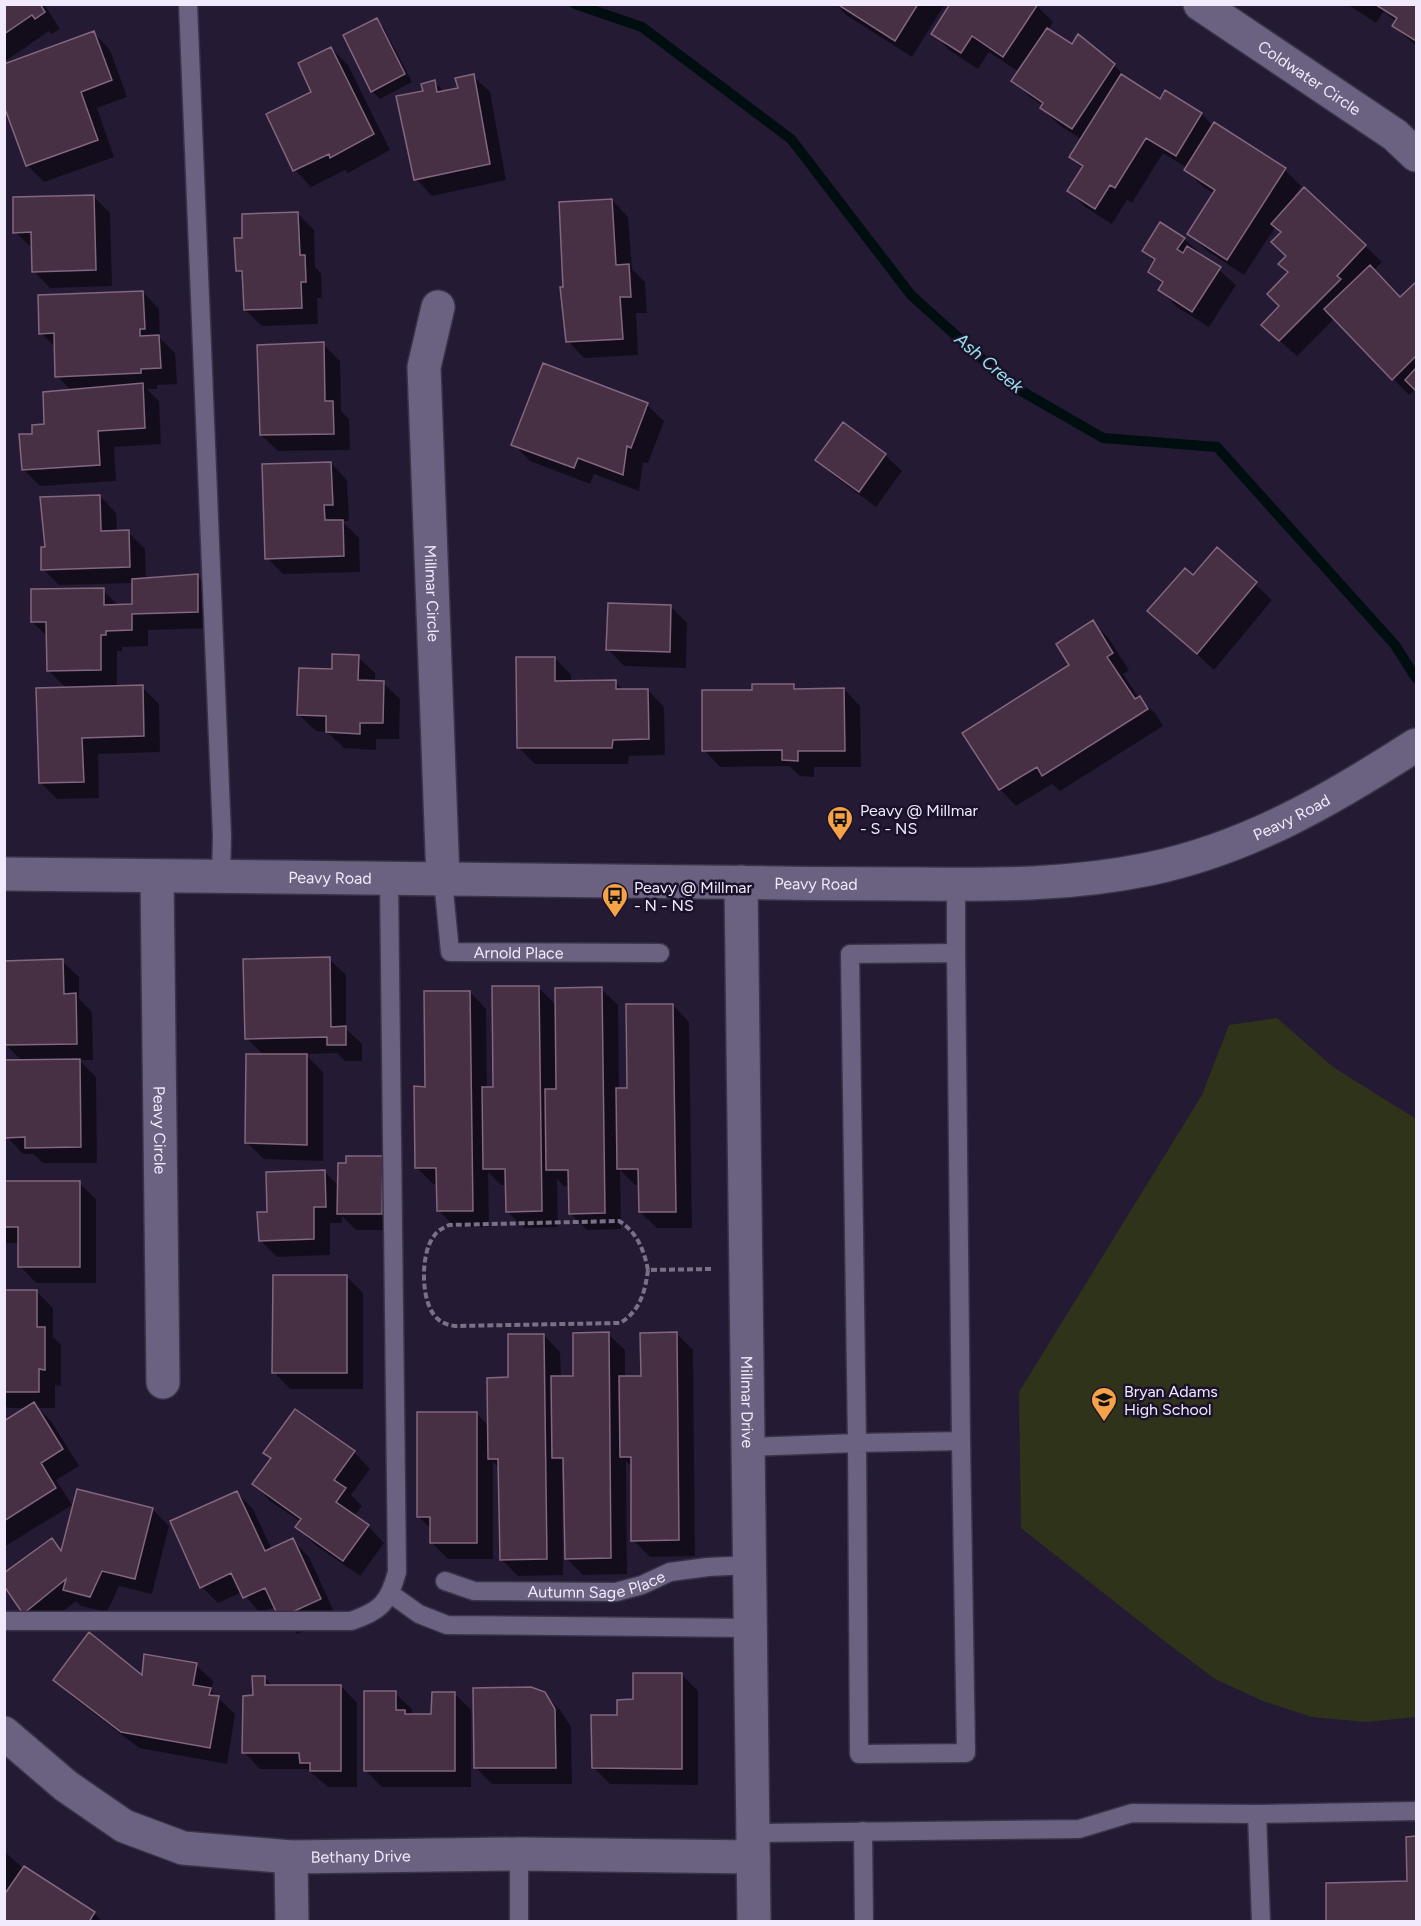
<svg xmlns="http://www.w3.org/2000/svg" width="1421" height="1926" viewBox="0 0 1421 1926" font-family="Figtree,sans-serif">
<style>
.green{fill:#2f3319}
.shadow{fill:#0007}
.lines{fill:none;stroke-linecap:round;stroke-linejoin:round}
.stream{stroke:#000e0f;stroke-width:10}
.building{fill:#472f44;stroke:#82677e;stroke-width:1.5}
.service-casing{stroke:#3a3348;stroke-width:21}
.minor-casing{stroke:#3a3348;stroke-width:36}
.tertiary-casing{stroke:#3a3348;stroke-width:36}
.path{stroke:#7a7188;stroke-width:4;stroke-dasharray:6 3;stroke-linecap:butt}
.service{stroke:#6b6180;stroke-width:18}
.minor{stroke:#6b6180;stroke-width:33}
.tertiary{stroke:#6b6180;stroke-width:33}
.labels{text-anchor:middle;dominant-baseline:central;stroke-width:5;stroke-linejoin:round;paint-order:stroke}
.street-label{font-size:16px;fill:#f0eafc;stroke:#1b112a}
.poi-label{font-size:16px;fill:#f0eafc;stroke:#1b112a;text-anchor:start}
.water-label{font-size:18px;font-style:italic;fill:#99e2e9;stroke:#1b112a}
</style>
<rect width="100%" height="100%" fill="#241a34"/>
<path class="green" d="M1277 1018 1333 1067 1416 1119V1717L1366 1722 1312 1717 1263 1701 1215 1679 1167 1643 1021 1528 1019 1392 1202 1095 1229 1025Z"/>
<path class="shadow" d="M4 4H44L60 29 52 34 49 31 4 62Z
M836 4H945L912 57 846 15Z
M1347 4H1416V46L1394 26 1396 22 1384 11 1376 23Z
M1037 6 1053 22 1048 30 1072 46 1078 36 1114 65 1131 83 1161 101 1166 92 1202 114 1213 126 1285 170 1301 186 1292 200 1365 246 1382 262 1373 271 1401 299 1416 284V390L1415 389 1409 395 1335 318 1297 356 1280 341 1264 325 1281 306 1289 272 1282 233 1276 226 1244 275 1206 250 1189 233 1214 194 1202 186 1186 170 1187 168 1163 153 1132 203 1127 200 1112 224 1085 207 1069 191 1083 169 1071 157 1082 140 1058 124 1042 108 1043 106 1030 97 1013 81 1019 72 989 52 978 69 949 50 933 33Z
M376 20 384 28 412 82 380 99 372 91Z
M94 33 110 50 127 97 97 108 114 157 44 182 27 165Z
M331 48 348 65 390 150 348 173 345 170 311 187 295 170Z
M473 76 490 92 506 180 432 196 416 179 425 92 434 82 445 92 460 89Z
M93 196 110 213 112 286 50 288 34 271 33 249 15 232Z
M612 200 628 217 632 269 645 282 647 313H636L638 355 584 358 568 341 565 288Z
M297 213 314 230 315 267 321 273 322 298H317L318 324 262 326 245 310 244 277 237 270 244 239Z
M1184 239 1236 285 1209 327 1177 307 1160 290 1163 285 1149 272 1155 262 1144 250Z
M143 292 159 309 160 338 175 353 177 384 157 385V389H147L159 401 161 444 114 447 116 481 40 486 23 469 34 435 46 425 72 391 57 376 56 348 41 333Z
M323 344 340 361 341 411 349 419 350 450 278 451 261 435Z
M647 405 664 421 648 463 643 462 639 491 594 474 590 484 530 461 513 444Z
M843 424 885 455 902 471 876 507 834 476 817 460Z
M331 463 347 480 349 521H342L359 538 360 572 283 574 267 558Z
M100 496 116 513 117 532H128L145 549 146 580 197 576 214 592V628L148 630V646L122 647V651H117V687H142L159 704 160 752 98 754 99 798 57 799 40 782 67 689 48 670V637L32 622 103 590 119 606H134L133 583 59 585 43 569 46 548Z
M1217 549 1272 600 1214 670 1150 611 1193 577Z
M670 606 687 623 686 668 624 666 608 649Z
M1093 622 1109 639 1129 670 1123 674 1139 698 1156 714 1163 726 1060 791 1052 784 1016 806 1000 789 1071 666Z
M358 657 375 673V682L383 683 400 699 399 739H376V750L344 748 327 732 316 731 299 715Z
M555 658 571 675V682H615L624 690H648L664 707 665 755 629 756 628 764H535L518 747Z
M793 685 798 690 844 689 860 706 861 767H814V777L800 776 789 766 720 767 704 750 753 691Z
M329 959 346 975V1029L362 1044V1061H345L337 1053 305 1054 323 1072V1161L264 1159 247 1143 264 1055 246 1038Z
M62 961 79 977V999L92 1012 93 1060H79L96 1077 97 1163H43L33 1154H23L7 1137 6 1122H4V1062L22 1061 6 1045Z
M538 987 557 1006 601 989 618 1005 619 1089H628L673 1005 689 1022 692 1228H657L640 1212V1185H635L620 1170 621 1229 587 1230 570 1213V1186H564L557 1179 558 1227 524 1228 507 1211V1185H501L488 1172 489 1227H455L439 1211 438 1184H433L416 1167 426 1088 470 992 486 1009 487 1089H495Z
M382 1157 399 1174 398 1230H356L342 1216V1223H330V1255L277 1257 260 1240 269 1213 325 1172 339 1186Z
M4 1182 79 1183 96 1199V1283H36L20 1266V1243H4Z
M346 1276 363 1293V1389H290L274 1372Z
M4 1291H36L53 1308V1337L61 1345V1386L55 1385V1408H38L51 1421 79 1466 56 1480 72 1505 4 1547V1423L28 1408H8L4 1405Z
M676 1333 693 1350 695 1556 650 1557 633 1540 632 1467 626 1461 627 1574 583 1575 566 1558 565 1469 562 1466 563 1575 518 1576 502 1560 500 1469 493 1462V1559H448L432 1543V1530L418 1516 476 1413 489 1426 510 1379 544 1335 560 1352 561 1378H574L608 1334 625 1350V1377H642Z
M354 1452 370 1469 351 1495 362 1506 354 1516 368 1526 384 1543 360 1576 314 1544 297 1527 301 1522 270 1501 254 1484 272 1459 265 1453Z
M237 1493 253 1509 272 1550 292 1540 309 1557 336 1616 297 1634 280 1617 275 1607 260 1613 242 1592 218 1603 202 1587Z
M152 1509 169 1526 152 1594 119 1586 107 1612 81 1606 76 1601 41 1629 24 1613 52 1540 62 1551Z
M196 1665 213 1681 211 1691 235 1714 227 1764 139 1748 71 1696 55 1679 144 1678Z
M682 1675 698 1691V1785L610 1784 593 1767 635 1701Z
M264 1677 273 1686H341L357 1703V1787H328L307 1769H260L244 1752 254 1697Z
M395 1693 412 1709V1716H433L454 1693 471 1710V1787H382L365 1770Z
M544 1694 561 1711 571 1727 572 1784H492L475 1767Z
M1408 1838H1416V1922H1328L1408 1883Z
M4 1851 24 1869 94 1913 103 1922H4Z"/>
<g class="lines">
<path class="stream" d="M575 4 642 27 791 139 911 295 1011 385 1103 438 1217 447 1395 645 1416 678"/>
</g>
<path class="building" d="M4 4H40L45 12 35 19 32 15 4 34Z
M837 4H918L895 41Z
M950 4H1038L1003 57 972 36 961 53 931 34Z
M1416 4V41L1392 26 1397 18 1376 5Z
M377 18 405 74 371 92 343 35Z
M1047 28 1072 44 1078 34 1115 64 1072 129 1040 108 1043 103 1011 81Z
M94 31 112 80 81 92 98 140 26 166 4 106V64Z
M331 47 374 134 330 158 329 154 293 171 266 114 311 92 298 63Z
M474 74 490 164 414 180 396 96 423 91 421 84 435 80 437 92 458 88 455 78Z
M1121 74 1160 99 1165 90 1202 113 1176 156 1146 138 1115 188 1110 185 1095 209 1067 191 1083 166 1069 157Z
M1214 122 1286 168 1227 260 1187 234 1215 190 1184 170Z
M1304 187 1366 245 1337 276 1341 279 1279 341 1261 325 1279 306 1267 294 1288 272 1278 264 1286 256 1271 242 1281 232 1271 224Z
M94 195 96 270 32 272 31 232 13 233V197Z
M612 199 616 265 629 264 631 297H620L623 339 566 342 560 287H563L559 202Z
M298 212 300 255H305L306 282H301L302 308 244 310 242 271H236L234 238H242V214Z
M1160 222 1185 238 1177 249 1183 253 1187 246 1221 267 1192 312 1158 290 1163 282 1148 272 1155 259 1142 251Z
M1370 265 1400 297 1416 282V356L1392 380 1324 309Z
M143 291 145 329H140V336L159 335 161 368 141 369V373L55 377 54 333 39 334 38 295Z
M324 342 325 401H333L334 434 260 435 257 345Z
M543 363 648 403 631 448 627 446 623 475 578 458 574 468 511 445Z
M1416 368V391L1405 380Z
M143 383 145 428 98 431 100 465 22 470 19 434H32V425L44 424 43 392Z
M843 422 886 454 859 492 815 460Z
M331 462 333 505H324L325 520H343L344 556 265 559 262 464Z
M100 495 101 531 129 530 130 567 41 570V547H45L40 497Z
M1217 547 1257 582 1197 654 1147 611 1185 568 1193 575Z
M198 574V612L132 614V630L106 631V635H101V670L47 671 46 622H31V589L104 588V605L132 604V579Z
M608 603 671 605 670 652 606 650Z
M1093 620 1113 653 1107 657 1135 699 1140 696 1148 709 1042 776 1037 767 999 790 962 733 1069 665 1056 644Z
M332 654 359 655 358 680 384 681 383 723H360V734L326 732V716L297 715 299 668 332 669Z
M516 657H555V681L616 680V689H648L649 739 613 740 612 748H517Z
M752 684H794V689L844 688 845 751H798V761L782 760V750L702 751V690H752Z
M143 685 144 736 82 738 84 782 39 783 36 688Z
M330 957 331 1027 346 1026V1045H327V1037L245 1039 243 959Z
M63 959 64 994 76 993 77 1044 4 1045V961Z
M492 986H539L542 1211 506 1212 505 1169H483L482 1087H493Z
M602 987 605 1213 569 1214 568 1170H546L545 1089H556L555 988Z
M424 991H470L473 1211H437L436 1168H415L414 1086 425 1087Z
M626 1004H673L676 1212H639L638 1169H617L616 1088H627Z
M246 1054H307V1145L245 1143Z
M80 1059 81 1147 25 1148V1137L5 1138 4 1060Z
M346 1156H383L382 1214H337L338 1163H346Z
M325 1170 326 1207H314V1239L259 1241 257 1212H267L266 1172Z
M4 1181H80V1267H18V1227H4Z
M273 1275H347V1373H272Z
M4 1290H37V1327H45V1370L39 1369V1392H4Z
M609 1332 611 1558 565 1559 563 1458H552L551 1376H573V1333Z
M677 1332 679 1540 631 1541V1457H620L619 1376H641L640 1333Z
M508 1334H544L547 1559 500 1560 498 1459H488L487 1378 508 1377Z
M34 1402 63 1449 41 1463 56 1488 4 1521V1421Z
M295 1409 355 1451 334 1480 346 1488 336 1502 369 1525 343 1561 295 1527 301 1519 252 1484 271 1458 263 1453Z
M417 1412H477V1543H430V1517H417Z
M77 1489 153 1508 135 1579 102 1571 90 1597 63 1590 66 1579 23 1614 4 1586V1573L52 1538 61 1551Z
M237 1491 265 1551 293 1538 321 1599 279 1618 265 1588 243 1598 231 1573 200 1588 170 1521Z
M89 1632 142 1675 144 1654 197 1663 193 1685 211 1688 209 1695 219 1696 210 1748 121 1732 53 1680Z
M633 1673H682V1769L592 1768 591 1715H617V1700L633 1699Z
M252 1676H265V1685H341V1771H310V1763H300L299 1753H242L243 1696 253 1695Z
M531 1687 545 1692 555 1709 556 1768H474L473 1688Z
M364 1691H396V1710H405V1714H431L432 1692H455V1771H364Z
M1416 1836V1922H1326V1883L1407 1881 1406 1837Z
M24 1866 95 1912 89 1922H4V1895Z"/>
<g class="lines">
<defs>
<g id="service">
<path d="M188 4 222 836 221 877"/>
<path id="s1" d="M443 880 450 952 660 953"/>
<path d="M956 884V953"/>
<path d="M748 1447 857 1443 859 1754 966 1753 961 1441 857 1443 850 954 956 953 961 1441"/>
<path id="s2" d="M445 1581 474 1591 616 1592 642 1585 670 1572 708 1567 749 1565"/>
<path d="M391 1594 419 1614 447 1625 750 1628"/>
<path d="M4 1621H351C381 1611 389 1602 397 1572L389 879"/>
<path d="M1257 1814 1261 1922"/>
<path d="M863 1831 864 1922"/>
<path d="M753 1833 1079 1829 1132 1813 1257 1814 1416 1811"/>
<path d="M519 1854V1922"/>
</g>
<g id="minor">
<path id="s3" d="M1200 4 1395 135 1416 155"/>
<path id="s4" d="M438 307 424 367 443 880"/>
<path id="s5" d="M157 876 163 1382"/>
<path id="s6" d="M4 1733 66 1786 124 1826 183 1848 291 1857 519 1854 753 1857"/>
<path d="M291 1857 292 1922"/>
</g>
<g id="tertiary">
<path id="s7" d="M4 874C236 877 468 878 700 882 773 883 845 884 918 884 996 885 1072 885 1149 869 1249 848 1332 799 1416 745"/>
<path id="s8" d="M741 882 754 1922"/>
</g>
</defs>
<use href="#service" class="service-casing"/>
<use href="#minor" class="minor-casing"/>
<use href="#tertiary" class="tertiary-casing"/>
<path class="path" d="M648 1270C644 1250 637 1232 619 1221L449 1225C443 1228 438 1230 434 1236 420 1253 420 1305 438 1319 443 1324 449 1325 455 1326L620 1323C640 1311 645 1292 648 1270L713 1269"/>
<use href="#service" class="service"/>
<use href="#minor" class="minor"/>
<use href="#tertiary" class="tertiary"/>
</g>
<defs>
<symbol id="bus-pin" viewBox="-11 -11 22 30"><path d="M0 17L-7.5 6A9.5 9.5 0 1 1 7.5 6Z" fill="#f5a346" stroke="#1b112a"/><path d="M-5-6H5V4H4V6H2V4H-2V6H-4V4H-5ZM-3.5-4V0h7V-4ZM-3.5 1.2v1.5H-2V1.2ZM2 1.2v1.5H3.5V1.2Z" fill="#111"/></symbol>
<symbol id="school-pin" viewBox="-11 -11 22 30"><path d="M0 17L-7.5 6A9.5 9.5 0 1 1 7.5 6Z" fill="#f5a346" stroke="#1b112a"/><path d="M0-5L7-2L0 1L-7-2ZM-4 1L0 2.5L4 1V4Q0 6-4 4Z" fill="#111"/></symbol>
</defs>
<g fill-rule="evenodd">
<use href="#bus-pin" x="825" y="804" width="30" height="40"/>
<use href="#bus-pin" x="600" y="881" width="30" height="40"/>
<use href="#school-pin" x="1089" y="1385" width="30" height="40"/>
</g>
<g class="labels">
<g class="street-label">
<text stroke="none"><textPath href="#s3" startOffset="132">Coldwater Circle</textPath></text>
<text stroke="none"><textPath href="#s4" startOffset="288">Millmar Circle</textPath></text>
<text stroke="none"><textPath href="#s7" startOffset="1298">Peavy Road</textPath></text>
<text stroke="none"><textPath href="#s7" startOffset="326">Peavy Road</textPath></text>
<text stroke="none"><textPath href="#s7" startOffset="812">Peavy Road</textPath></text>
<text stroke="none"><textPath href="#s1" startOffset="141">Arnold Place</textPath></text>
<text stroke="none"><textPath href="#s5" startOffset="254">Peavy Circle</textPath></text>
<text stroke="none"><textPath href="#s8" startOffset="520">Millmar Drive</textPath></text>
<text stroke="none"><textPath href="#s2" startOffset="154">Autumn Sage Place</textPath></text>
<text stroke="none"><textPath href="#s6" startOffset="393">Bethany Drive</textPath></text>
</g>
<g class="poi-label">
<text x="860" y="810">Peavy @ Millmar<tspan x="860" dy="18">- S - NS</tspan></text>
<text x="634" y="887">Peavy @ Millmar<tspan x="634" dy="18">- N - NS</tspan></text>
<text x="1124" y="1391">Bryan Adams<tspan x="1124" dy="18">High School</tspan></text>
</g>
<g class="water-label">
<text transform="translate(989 363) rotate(40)">Ash Creek</text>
</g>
</g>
<rect width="1421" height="1926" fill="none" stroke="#f0eafc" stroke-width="12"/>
</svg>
